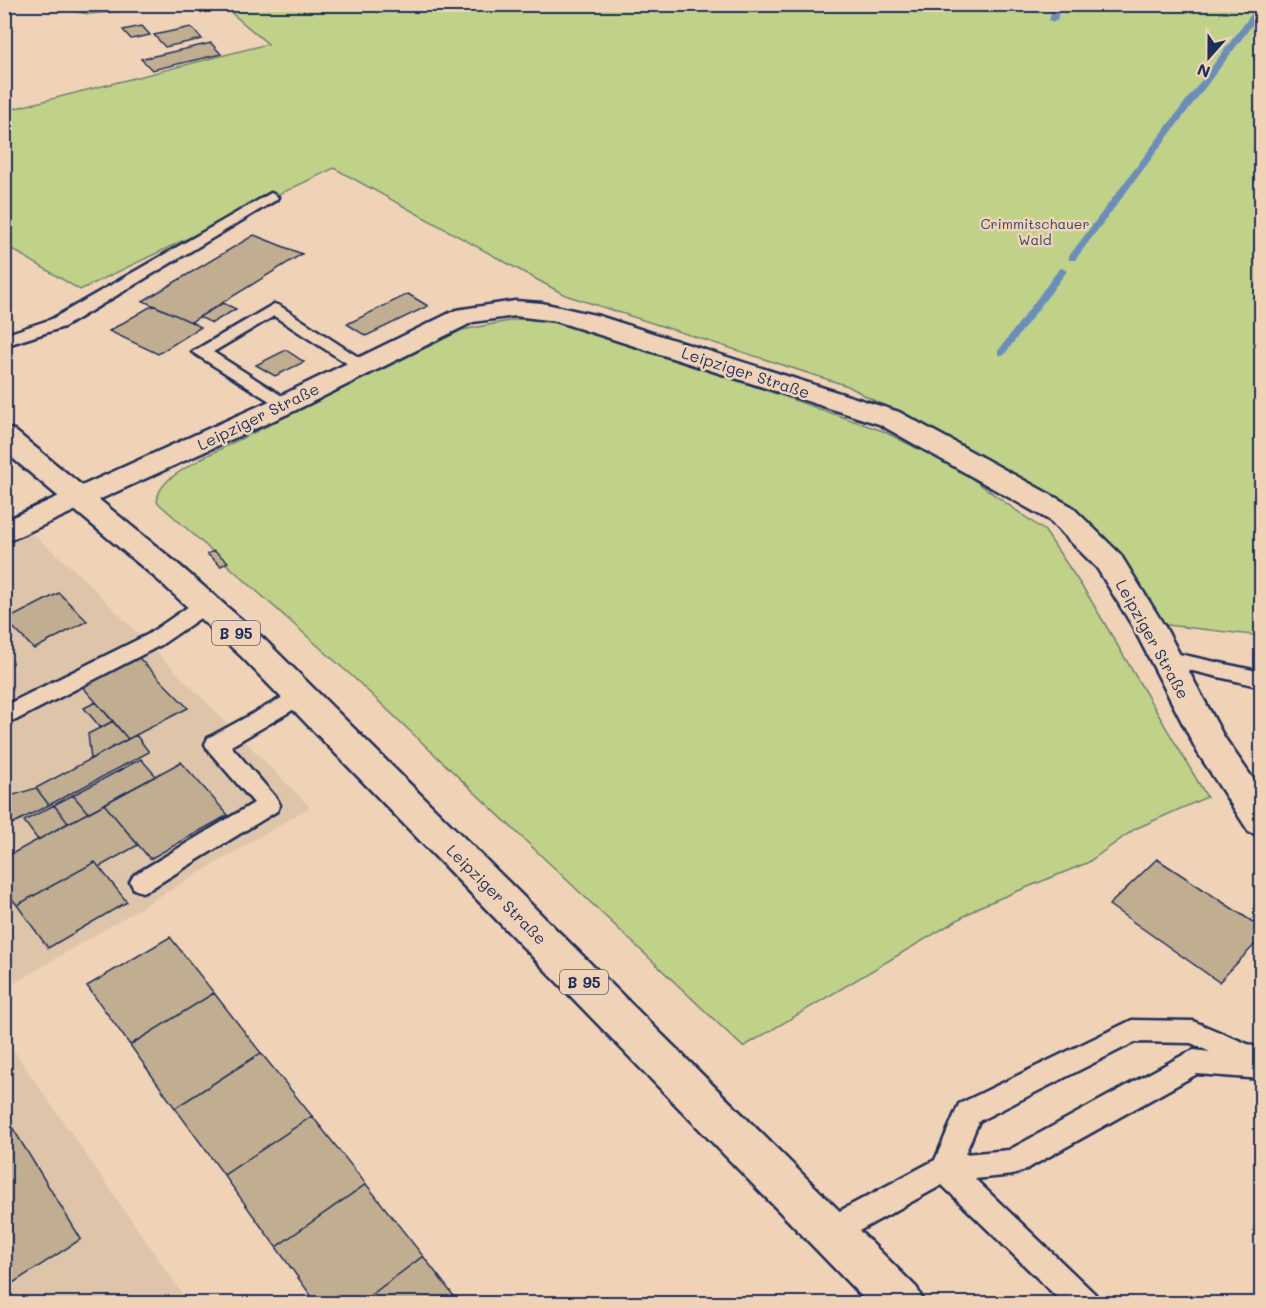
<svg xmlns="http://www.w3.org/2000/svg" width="1266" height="1308" viewBox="0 0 1266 1308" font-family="Mali,sans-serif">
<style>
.built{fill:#dec5aa}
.green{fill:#bfd288;stroke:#6d8073;stroke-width:1.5}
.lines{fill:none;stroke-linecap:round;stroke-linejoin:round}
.stream{fill:#6b8ebc;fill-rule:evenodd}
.building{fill:#c1ae91;stroke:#1b2f5e;stroke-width:1.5}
.lane-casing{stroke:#1b2f5e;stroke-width:5}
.street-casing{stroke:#1b2f5e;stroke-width:5}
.primary-casing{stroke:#1b2f5e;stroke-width:5}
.lane{fill:#f0d3b7;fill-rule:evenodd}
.street{fill:#f0d3b7;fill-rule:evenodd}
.primary{fill:#f0d3b7;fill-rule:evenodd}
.labels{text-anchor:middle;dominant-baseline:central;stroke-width:5;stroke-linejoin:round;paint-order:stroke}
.far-park-label{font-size:14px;fill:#344764;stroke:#f0d3b7}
.shield{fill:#f0d3b7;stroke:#5b6079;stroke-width:1.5}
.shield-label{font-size:15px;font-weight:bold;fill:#1b2f5e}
.street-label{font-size:16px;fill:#1b2f5e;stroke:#f0d3b7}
</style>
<rect width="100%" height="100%" fill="#f0d3b7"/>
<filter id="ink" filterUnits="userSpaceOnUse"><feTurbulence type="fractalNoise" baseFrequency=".0167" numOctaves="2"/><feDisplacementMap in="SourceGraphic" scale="12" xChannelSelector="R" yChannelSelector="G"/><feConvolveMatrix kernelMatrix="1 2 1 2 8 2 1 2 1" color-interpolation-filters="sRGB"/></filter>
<g filter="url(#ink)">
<path class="built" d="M4 509 79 574 310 807 5 989Z
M5 1038 189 1303H5Z"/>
<path class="green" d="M37 5H198L89 14Z
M222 5H1261V636L1158 624 1074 513 848 386 565 295 334 168 80 290 5 245 4 111 268 44Z
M519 319 548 320 574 325 696 366 883 431 960 470 1045 531 1089 597 1207 797 1135 829 1087 863 981 906 743 1047 354 678 157 502C157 480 186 469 202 458L462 330Z"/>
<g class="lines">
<path class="stream" d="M1054 4H1061L1057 20 1053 22 1049 20Z
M1259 4H1262V12L1075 260H1069V256Z
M1062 268 1067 271 1004 355H998V351L1059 269Z"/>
</g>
<path class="building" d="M142 26 150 35 131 39 123 30Z
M191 27 202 39 165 47 154 35Z
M211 43 221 54 152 70 141 59Z
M254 235 302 254 191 322 143 301Z
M408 294 428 306 366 336 347 324Z
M223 303 236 309 212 323 199 317Z
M153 305 191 322 201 327 158 354 109 331Z
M286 350 304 362 275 376 256 365Z
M214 551 228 562 221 566 207 554Z
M59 593 87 621 34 649 6 620Z
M139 658 188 708 128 739 82 686Z
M96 702 113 721 101 728 84 708Z
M113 721 128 739 91 759 88 734Z
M136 735 149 752 49 805 36 788Z
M141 759 156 776 88 813 73 795Z
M181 762 228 815 150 859 104 804Z
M36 788 49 805 4 828V798Z
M73 795 88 813 68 823 54 805Z
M104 804 138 845 99 867 95 862 17 905 4 889V858Z
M54 805 68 823 38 840 24 821Z
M1157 859 1262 928V937L1219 982 1109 905Z
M95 862 127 902 48 948 17 905Z
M170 937 214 993 130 1045 87 986Z
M214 993 261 1053 175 1108 130 1045Z
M261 1053 312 1116 224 1175 175 1108Z
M312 1116 366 1184 276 1247 224 1175Z
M12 1127 81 1239 13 1283 4 1268V1131Z
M366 1184 423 1256 359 1304H317L276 1247Z
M423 1256 460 1304H359Z"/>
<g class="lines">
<defs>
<path id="lane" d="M271 193 278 197 276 200 64 327 4 346V335L52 319Z
M274 304 280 306 372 366 369 370H357L274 316 213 352 290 401 293 405 284 410 192 352Z
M205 598 212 600 215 605 212 610 161 645 16 720 4 721V706L147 635 198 600Z
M1165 651 1262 672V687L1158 663 1154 658 1158 653Z
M300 688 308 691 311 696 308 701 231 746 277 799 280 805 277 811 150 889 142 892 134 889 130 882 134 875 254 803 208 750 205 744 208 738Z
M1132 1020 1193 1021 1262 1050V1079L1197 1074 1023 1171 1013 1175 975 1179 1095 1294 1100 1304H1064L942 1185 839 1242 829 1246 819 1242 815 1232 819 1222 935 1160 959 1104ZM1135 1042 1191 1043 1210 1052 1194 1050 1185 1054 1009 1150 965 1154 979 1121Z"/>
<path id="street" d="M515 301 542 303 599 316 899 412 1071 506 1120 554 1165 627 1224 737 1262 792V836L1249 832 1198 753 1133 627 1097 568 1049 520 879 424 556 321 515 316 473 322 294 411 4 543V521L274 399 456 310Z"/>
<path id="primary" d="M4 428 14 430 179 565 265 640 917 1288 924 1304H869L241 656 157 579 4 451Z"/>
</defs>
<use href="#lane" class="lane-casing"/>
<use href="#street" class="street-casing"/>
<use href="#primary" class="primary-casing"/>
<use href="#lane" class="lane"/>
<use href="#street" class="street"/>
<use href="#primary" class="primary"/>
</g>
</g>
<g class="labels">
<g class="far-park-label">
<text x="1035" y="223">Crimmitschauer<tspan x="1035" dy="16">Wald</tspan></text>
</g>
<g class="shield">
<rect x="212" y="621" width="48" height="24" rx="4.5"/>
<rect x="560" y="970" width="48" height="24" rx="4.5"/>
</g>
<g class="shield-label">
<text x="236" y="633">B 95</text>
<text x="584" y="982">B 95</text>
</g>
<g class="street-label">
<text transform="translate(746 372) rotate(18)">Leipziger Straße</text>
<text transform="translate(258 416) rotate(-26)">Leipziger Straße</text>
<text transform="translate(1153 639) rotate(61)">Leipziger Straße</text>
<text transform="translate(497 894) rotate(45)">Leipziger Straße</text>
</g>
</g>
<rect width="1266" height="1308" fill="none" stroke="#f0d3b7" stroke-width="24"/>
<rect x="12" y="12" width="1242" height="1284" fill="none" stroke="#1b2f5e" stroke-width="2" filter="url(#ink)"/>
<g transform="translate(1209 57) rotate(201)" stroke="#f0d3b7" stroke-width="4.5" paint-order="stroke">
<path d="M0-4.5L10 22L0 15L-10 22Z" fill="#1b2f5e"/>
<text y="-9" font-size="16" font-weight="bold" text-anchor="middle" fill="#1b2f5e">N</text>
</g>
</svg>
